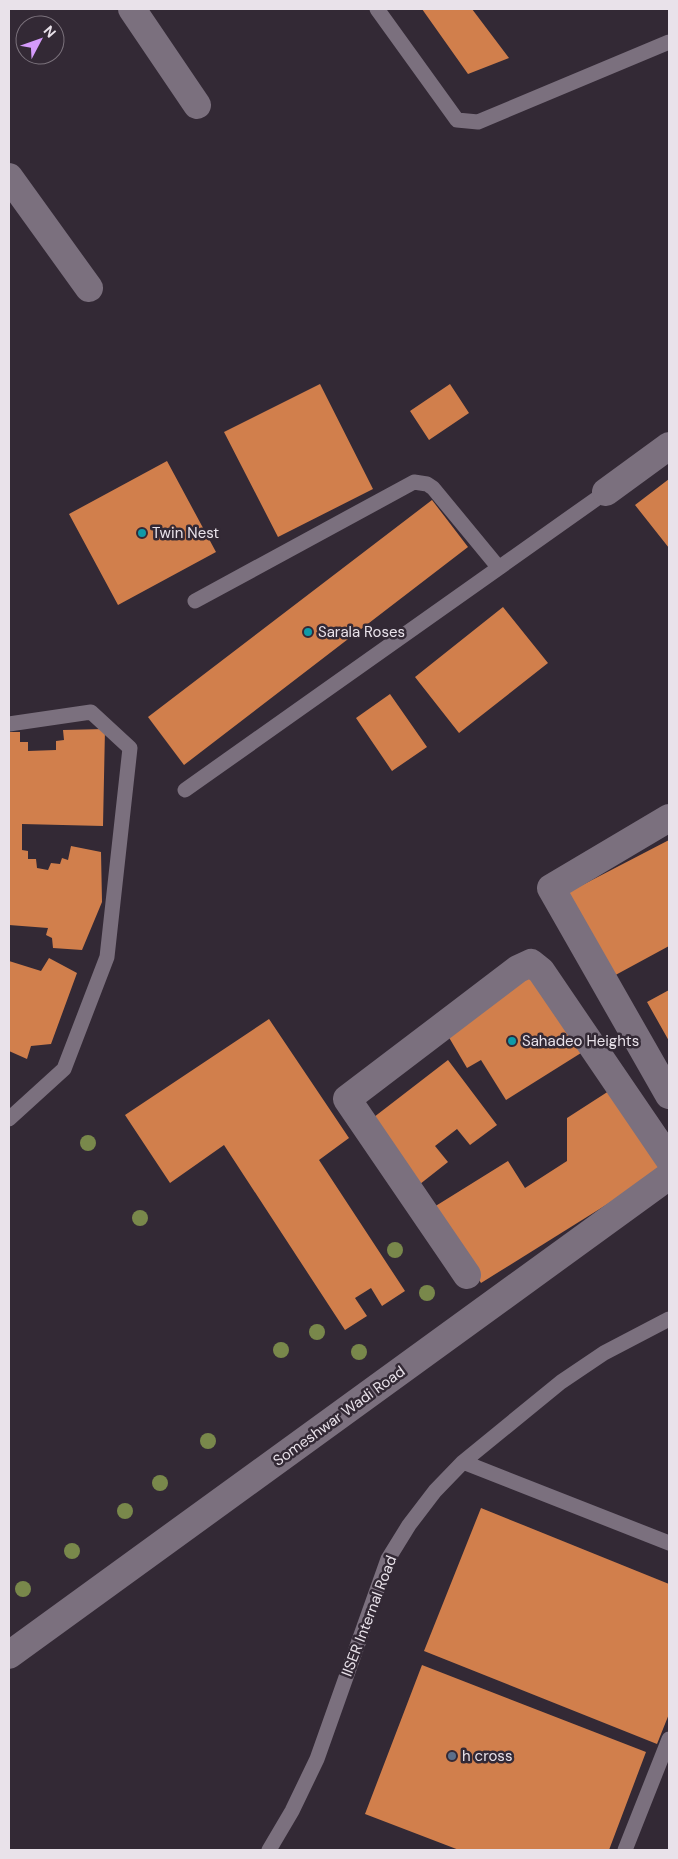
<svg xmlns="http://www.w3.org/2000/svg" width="678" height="1859" viewBox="0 0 678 1859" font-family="'DM Sans',sans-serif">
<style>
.building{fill:#d17f4c}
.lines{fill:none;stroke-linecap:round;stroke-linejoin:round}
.lane{stroke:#7b707e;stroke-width:15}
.street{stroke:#7b707e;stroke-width:28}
.tree{fill:#79884b}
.culture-dot{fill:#0f9aa8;stroke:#332935;stroke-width:2}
.service-dot{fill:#5c6f8a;stroke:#332935;stroke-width:2}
.labels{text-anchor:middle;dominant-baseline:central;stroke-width:5;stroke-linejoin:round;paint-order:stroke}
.poi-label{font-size:15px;fill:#e9e2ea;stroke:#332935;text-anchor:start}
.street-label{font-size:15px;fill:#e9e2ea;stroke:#332935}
</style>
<rect width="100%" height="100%" fill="#332935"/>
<path class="building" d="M422 9H472L509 58 468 74Z
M320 384 373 489 278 537 224 432Z
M450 384 469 413 429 440 410 411Z
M167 461 216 552 118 605 69 514Z
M669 479V548L635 505Z
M432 500 468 547 184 765 148 717Z
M503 607 548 663 459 733 415 677Z
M390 694 427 747 392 771 356 718Z
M105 729 103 826 22 824V850L28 851V859H36L37 868 48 870 51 863 60 864 62 858 68 860 71 846 101 852 102 902 82 950 53 948 52 938 46 935 48 928 9 925V732H20V742H28V751L56 750V741L64 740 63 730Z
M669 840V946L610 978 565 894Z
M49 958 77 973 51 1044 31 1046 27 1059 9 1051V961L41 971Z
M532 975 581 1053 506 1100 481 1060 467 1068 444 1029Z
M669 990V1041L647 1002Z
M269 1019 349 1138 319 1160 405 1291 382 1306 371 1288 355 1298 367 1316 345 1330 224 1145 170 1183 125 1115Z
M448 1060 497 1125 470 1145 457 1129 435 1146 448 1162 415 1188 365 1124Z
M612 1089 662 1170 481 1283 434 1207 508 1161 525 1188 567 1161V1118Z
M481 1508 669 1584V1714L657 1744 424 1651Z
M422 1665 646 1752 609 1850H459L365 1814Z"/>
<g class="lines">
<path class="lane" d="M377 9 457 120 478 122 669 42
M195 601 414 482 427 484 433 488 499 568
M9 724 91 712 130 748 107 957 64 1069 9 1119
M185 790 606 492
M463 1462 669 1543
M269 1850 292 1811 317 1759 388 1559 409 1525 435 1491 463 1462 561 1382 604 1353 669 1319
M625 1850 669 1739"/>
<path class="street" d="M132 9 197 105
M9 177 89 288
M606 492 669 446
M669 818 551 888 669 1095
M467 1275 347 1099 518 969 531 963 541 971 669 1159
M9 1655 669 1176"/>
</g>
<g class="tree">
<circle cx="88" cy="1143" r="8"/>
<circle cx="140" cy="1218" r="8"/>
<circle cx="395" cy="1250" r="8"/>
<circle cx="427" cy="1293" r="8"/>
<circle cx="317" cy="1332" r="8"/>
<circle cx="281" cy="1350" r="8"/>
<circle cx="359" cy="1352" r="8"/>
<circle cx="208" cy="1441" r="8"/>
<circle cx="160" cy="1483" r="8"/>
<circle cx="125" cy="1511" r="8"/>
<circle cx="72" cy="1551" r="8"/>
<circle cx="23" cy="1589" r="8"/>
</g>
<g class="culture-dot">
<circle cx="142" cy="533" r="5"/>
<circle cx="308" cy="632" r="5"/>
<circle cx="512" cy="1041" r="5"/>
</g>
<circle class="service-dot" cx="452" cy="1756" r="5"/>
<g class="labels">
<g class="poi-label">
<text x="152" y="533">Twin Nest</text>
<text x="318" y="632">Sarala Roses</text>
<text x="522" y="1041">Sahadeo Heights</text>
<text x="462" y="1756">h cross</text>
</g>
<g class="street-label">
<text transform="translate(339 1416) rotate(-36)">Someshwar Wadi Road</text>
<text transform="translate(369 1616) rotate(-69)">IISER Internal Road</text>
</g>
</g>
<rect width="678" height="1859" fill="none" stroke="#e9e2ea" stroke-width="20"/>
<g transform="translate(40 40) rotate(49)"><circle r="24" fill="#332935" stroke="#7c737d"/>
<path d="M0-4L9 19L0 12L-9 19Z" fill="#d59bfb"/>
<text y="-8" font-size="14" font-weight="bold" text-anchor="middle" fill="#e9e2ea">N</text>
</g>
</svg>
